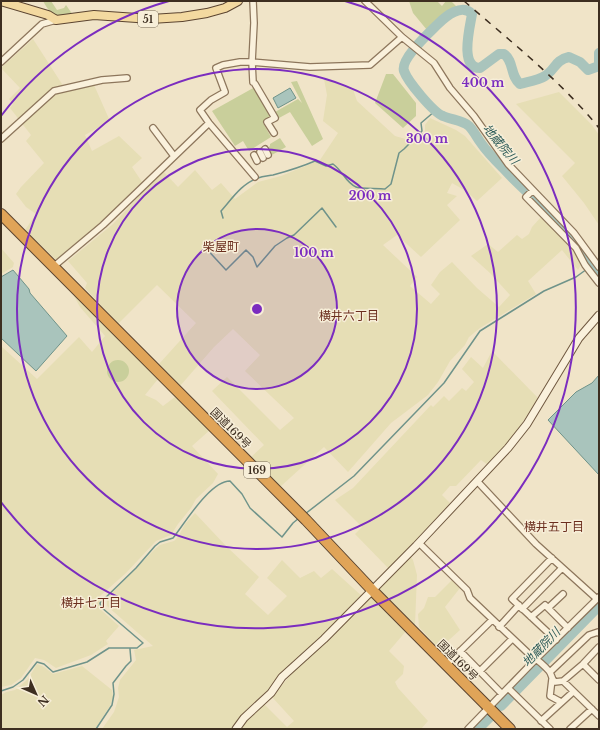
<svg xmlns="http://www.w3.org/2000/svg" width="600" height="730" viewBox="0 0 600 730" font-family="'Libre Baskerville','Noto Sans JP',serif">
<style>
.farmland{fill:#e6deb5}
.green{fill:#c9cf9b}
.water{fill:#a9c4bc;stroke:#6f938a}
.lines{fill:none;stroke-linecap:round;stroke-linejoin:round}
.stream{stroke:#6f938a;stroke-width:1.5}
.river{stroke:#a9c4bc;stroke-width:10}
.street-casing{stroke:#8d765c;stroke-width:8}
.secondary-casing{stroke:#6f573f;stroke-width:9}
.primary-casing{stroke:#5b4430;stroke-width:10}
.highway-casing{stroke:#5b4430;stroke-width:12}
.street{stroke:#faf1dc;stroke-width:5.5}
.secondary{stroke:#faf1dc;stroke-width:7}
.primary{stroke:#f3d9a0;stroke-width:8}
.highway{stroke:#e0a458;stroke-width:10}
.rail{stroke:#3d2e20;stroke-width:1.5;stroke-dasharray:7 7;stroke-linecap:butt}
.ring{fill:none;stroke:#7b2cbf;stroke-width:2}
.labels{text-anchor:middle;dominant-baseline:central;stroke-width:3;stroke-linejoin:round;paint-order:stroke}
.shield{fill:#f7eed8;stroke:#756857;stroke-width:1}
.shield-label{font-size:10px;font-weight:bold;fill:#3d2e20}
.street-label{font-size:11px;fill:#3d2e20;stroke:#f7eed8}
.water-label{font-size:12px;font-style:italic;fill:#2f5d5a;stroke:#f7eed8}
.neighbourhood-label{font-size:12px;fill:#6b2e1e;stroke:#f7eed8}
.centre{fill:#7b2cbf;stroke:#f7eed8;stroke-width:2}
.ring-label{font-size:12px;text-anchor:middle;font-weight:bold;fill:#7b2cbf;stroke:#f7eed8;stroke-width:3;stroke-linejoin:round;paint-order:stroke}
</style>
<rect width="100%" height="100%" fill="#f0e4c8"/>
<path class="farmland" d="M33 39 62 84 67 90 94 85 110 121 85 135 92 151 119 136 142 158 132 167 142 182 101 223 56 260 25 230 36 214 26 207 16 194 21 187 44 163 26 141 31 135 10 108 13 104 9 99 20 88 1 68Z
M324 79 353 89 357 101 395 136 416 142 425 131V125L430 118 456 130 465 136 502 178 477 201 466 191 452 183 447 193 457 196 447 205 460 220 421 257 397 235 383 245 417 277 410 286 431 304 440 294 431 285 440 272 452 262 477 288 499 307 510 295 490 273 471 256 488 244 498 252 517 235 522 239 529 234 532 227 541 217 575 252 581 265 578 270 562 250 528 281 536 294 480 328 469 337 465 345 450 361 438 382 428 395 391 423 348 472 324 447 280 487 251 457 264 445 212 391 227 377 280 430 294 418 245 371 260 355 233 329 214 347 180 386 159 364 196 323 157 285 118 324 85 288 87 283 68 261 113 224 163 171 178 187 195 170 212 190 221 183 235 199 258 182 281 176 320 160 338 133 323 121 327 95Z
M559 92 592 125 599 135V225L584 203 562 176 575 163 516 104Z
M1 248 14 263 13 267 1 274Z
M76 294 158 379 145 395 156 400 163 406 175 397 210 430 192 446 218 474 213 483 196 499 191 508 178 524 171 535 156 541 126 573 100 596V609L119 626 106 641 108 644 91 655 56 668 44 660 35 658 21 678 11 685 1 687V346L37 379 79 337 92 352 105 336 80 307 74 296Z
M492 351 538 398 515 434 488 465 481 460 456 486H450L442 495 450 503 389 569 355 534 362 527 335 500 353 488 431 405 433 407 444 396 449 401 462 388 466 391 474 382 462 369 471 357 483 368Z
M195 513 227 547 259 577 245 594 268 615 287 596 267 578 282 560 300 578 314 571 321 578 332 569 363 597 270 688 245 711 231 729H102L114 712 119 697 118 688 120 680 136 660 134 650 153 646 107 606V598L155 549 160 545 174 541 178 537 185 524Z
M410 556 413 560 417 575 415 625 379 589Z
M453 579 460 588 445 607 460 630 439 649 419 627 418 614 424 608 428 597H435Z
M371 593 407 630 389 651 404 666 403 674 395 682 398 688 428 721 421 729H240L247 720 264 704 287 727 294 721 272 697 294 671 324 643Z
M37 664 44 667 53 674 82 666 112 690 113 697 110 706 95 729H1V695L6 692 15 690 28 679Z"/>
<path class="green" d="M43 1H51L57 10 64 8 66 5 73 15C55 18 52 17 43 1Z
M409 1H437L442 6 446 1H451L457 7 446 12 427 30 413 13Z
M386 74H393L416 103V116L403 128 375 103Z
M297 81 323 139 312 146 290 112 279 118 275 112 298 99 302 103 291 82Z
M255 87 272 117 263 123 271 137 249 151 243 141 235 146 212 111Z
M280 138 286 147 270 156 266 149 270 146V144Z
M107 371a11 11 0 1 1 22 0a11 11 0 1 1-22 0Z"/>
<path class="water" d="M290 88 296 98 278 108 273 98Z
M13 270 29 289 30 293 67 336 36 371 1 338V277Z
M599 375V475L548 420 576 392 592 383Z"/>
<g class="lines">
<path class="stream" d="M223 218 221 211C231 200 242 183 258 178 263 176 268 176 273 175 288 171 301 167 315 161L326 166 333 164C342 170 346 183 356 187 360 189 379 188 385 189L391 184 399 153 404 149 422 131 421 123 435 111
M203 245 226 270 246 250 253 257 257 267 275 246 287 238 294 235 322 208 336 227
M589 266 593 264
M305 514 354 476 444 383 480 331 544 291 576 277 587 269
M1 691 13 687 23 680 37 662 44 664 53 672 87 662 109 648H137L143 643 101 607 100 603 136 568 155 546 160 542 173 538C185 523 210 481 230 481L242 494 250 508 282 537 293 523 299 518
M96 729 112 705 114 694 113 683 126 666 131 661 130 649"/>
<path class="river" d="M599 53V66L588 70 580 62 569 57C555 60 555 70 545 76 539 80 527 82 520 84 510 76 514 61 504 54H499L480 68C459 68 470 27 472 14 462 3 446 16 438 24 430 32 400 59 404 71 408 82 433 112 443 116 452 120 462 120 469 126 474 131 477 138 481 143 487 152 495 160 503 168 523 190 546 208 566 229 579 242 588 258 599 272
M501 706 599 606
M478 729 491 716"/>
<defs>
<path id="street" d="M365 1 402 37 434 63 450 88 474 116 508 164 574 233 599 267
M1 62 42 24 56 20
M253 82 252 62 254 23 253 1
M255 84 275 118 267 122 274 133
M153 128 174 156
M1 139 54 91 102 80 127 78
M265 149 268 155
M260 152 263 158
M254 155 257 161
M255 177 209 123 200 110 211 100 225 92 216 68 223 65 240 62H252L310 67 370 65 402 37
M532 191 526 197 576 248 585 265 599 283
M53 267 103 225 209 123
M477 481 536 544 597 599
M419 543 467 590 470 598 528 653C535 658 543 664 549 671 552 674 551 679 555 682L563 681 599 716
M552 558 512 599 556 640
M548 608 563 594
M522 609 562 568
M531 617 545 605 568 628
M499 627 519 605
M460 651 502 694
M583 664 599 680
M446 665 492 620
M480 671 512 639
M550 672 589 635 598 632 599 633
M552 679 550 696 561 702
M563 681 583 664 599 647
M508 688 550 729
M541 721 573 692
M468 729 536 659 599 597
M570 729 592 709"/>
<path id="secondary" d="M236 729 244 718 271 693 282 677 324 639 416 546 508 448 527 424 579 338 599 315"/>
<path id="primary" d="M1 1 48 15 56 20 94 15 151 19 182 17 207 13 225 8 238 1"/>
<path id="highway" d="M1 214 306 520 372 590 510 729"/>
</defs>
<use href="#street" class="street-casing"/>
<use href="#secondary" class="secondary-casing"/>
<use href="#primary" class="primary-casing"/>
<use href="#highway" class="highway-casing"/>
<use href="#street" class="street"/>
<use href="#secondary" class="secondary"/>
<use href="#primary" class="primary"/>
<use href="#highway" class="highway"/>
<path class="rail" d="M464 1C510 41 560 80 599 128"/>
</g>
<circle cx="257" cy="309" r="80" fill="#7b2cbf" fill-opacity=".12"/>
<g class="ring">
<circle cx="257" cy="309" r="80"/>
<circle cx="257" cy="309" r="160"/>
<circle cx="257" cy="309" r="240"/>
<path d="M1 116A320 320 0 0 1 169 1M345 1A320 320 0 1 1 1 502"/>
</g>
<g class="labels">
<g class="shield">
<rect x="138" y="11" width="20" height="16" rx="3"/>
<rect x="244" y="462" width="26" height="16" rx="3"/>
</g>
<g class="shield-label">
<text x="148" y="19">51</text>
<text x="257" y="470">169</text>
</g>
<g class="street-label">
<text transform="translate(231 428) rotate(45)">国道169号</text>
<text transform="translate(458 660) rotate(45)">国道169号</text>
</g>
<g class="water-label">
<text transform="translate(501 144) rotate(50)">地蔵院川</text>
<text transform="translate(541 647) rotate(-46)">地蔵院川</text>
</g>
<g class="neighbourhood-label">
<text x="221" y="246">柴屋町</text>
<text x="349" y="315">横井六丁目</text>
<text x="554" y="526">横井五丁目</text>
<text x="91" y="602">横井七丁目</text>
</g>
</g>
<circle cx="257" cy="309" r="6" class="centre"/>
<g class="ring-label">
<text x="483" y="87">400 m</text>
<text x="427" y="143">300 m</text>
<text x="370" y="200">200 m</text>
<text x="314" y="257">100 m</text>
</g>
<rect width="600" height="730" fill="none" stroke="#3d2e20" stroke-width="4"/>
<g transform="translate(36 694) rotate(135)" stroke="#f7eed8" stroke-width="3" paint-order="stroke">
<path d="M0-3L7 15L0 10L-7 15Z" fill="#3d2e20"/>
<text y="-6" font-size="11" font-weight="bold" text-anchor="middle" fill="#3d2e20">N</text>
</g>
</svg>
